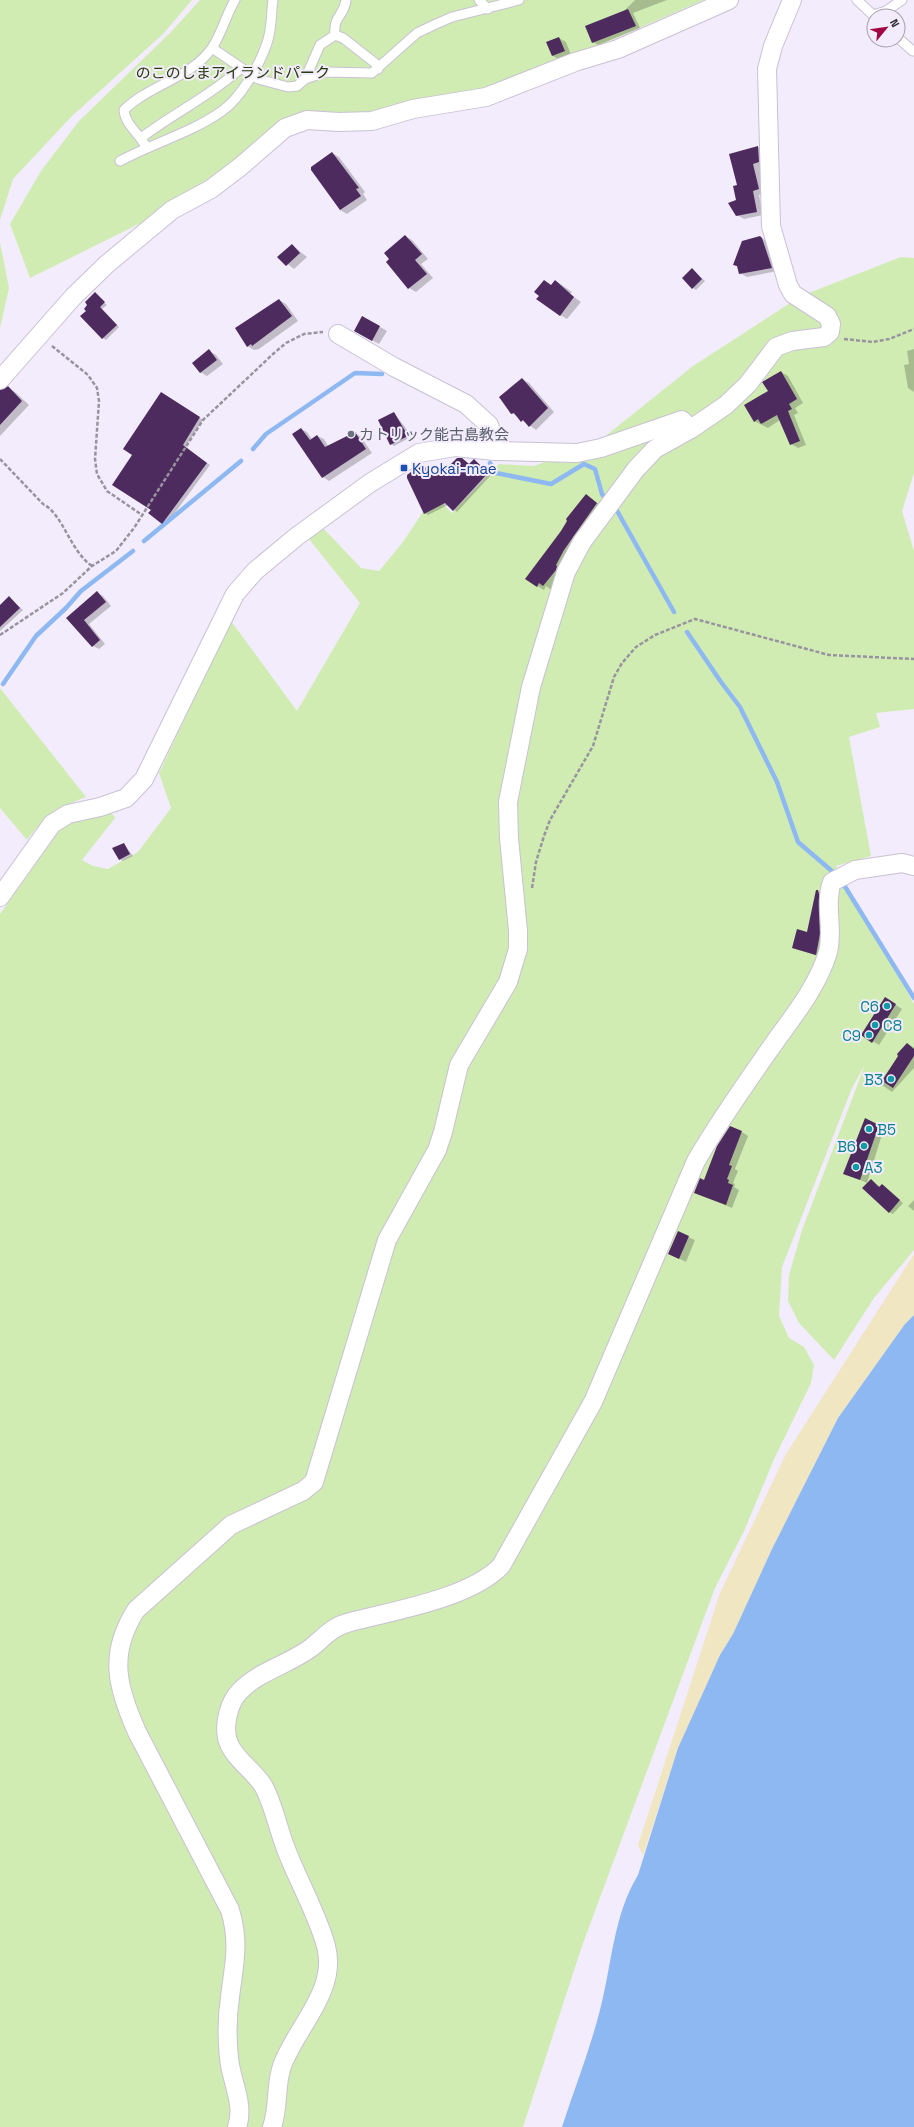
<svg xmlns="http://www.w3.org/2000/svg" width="914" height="2127" viewBox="0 0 914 2127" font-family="'Space Grotesk','Noto Sans JP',sans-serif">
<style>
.green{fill:#d0ecb3}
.sand{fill:#f0e6c1}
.water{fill:#8eb8f2}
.shadow{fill:#0003}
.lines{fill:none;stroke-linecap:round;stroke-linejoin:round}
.stream{stroke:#8eb8f2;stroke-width:4.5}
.building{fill:#4e2b5e}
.lane-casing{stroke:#c9c1d4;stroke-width:11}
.street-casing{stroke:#c9c1d4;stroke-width:20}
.path{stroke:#98939f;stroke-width:2.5;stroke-dasharray:4 2;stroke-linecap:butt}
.lane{stroke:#fff;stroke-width:9}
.street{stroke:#fff;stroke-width:18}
.worship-dot{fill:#6b7280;stroke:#f3ecfc;stroke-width:1.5}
.transit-dot{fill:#1a4fb4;stroke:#f3ecfc;stroke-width:1.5}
.culture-dot{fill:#0f9aa8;stroke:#f3ecfc;stroke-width:1.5}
.labels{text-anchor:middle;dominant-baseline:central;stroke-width:4;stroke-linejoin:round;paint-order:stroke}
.park-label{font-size:15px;fill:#273a0b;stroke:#f3ecfc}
.worship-label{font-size:15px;fill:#5b616d;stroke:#f3ecfc;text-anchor:start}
.transit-label{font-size:15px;fill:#164399;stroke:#f3ecfc;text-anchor:start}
.culture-label{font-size:15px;fill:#0d838f;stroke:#f3ecfc;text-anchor:end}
</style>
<rect width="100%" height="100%" fill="#f3ecfc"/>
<path class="green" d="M0 0H192L163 34 71 117 13 179 0 220Z
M200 0H704L496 90 376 117 281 126 159 214 30 278 10 224 41 171 79 121 171 32Z
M0 242 9 288 0 328Z
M901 257 914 258V473L902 511 914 551V709L876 713 880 727 849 737 871 856 836 866 914 1004V1250L874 1298 834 1360 799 1323 788 1301 789 1275 802 1230 865 1065 852 1088 782 1267 779 1316 789 1338 804 1347 814 1365 811 1383 775 1457 744 1531 715 1588 582 1946 523 2127H0V914L59 831 73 821 109 809 115 818 82 860 93 866 108 869 138 852 171 808 159 773 231 621 297 711 360 603 309 539 324 529 361 568 379 571 403 542 434 495 452 513 499 464 534 466 598 442 693 366 801 296Z
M0 688 86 797C57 808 46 815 27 840L0 808Z"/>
<path class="sand" d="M914 1254V1315L905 1324 838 1418 772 1549 733 1634 720 1655 678 1748 643 1856 638 1845 720 1593 786 1454Z"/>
<path class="water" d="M914 1315V2127H562C575 2087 591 2047 601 2006 612 1962 614 1914 638 1875L678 1748 720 1655 733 1634 772 1549 838 1418 905 1324Z"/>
<path class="shadow" d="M635 0H667L633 13 640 28 598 45 593 42Z
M559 38 566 42 571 55 560 60 553 56 547 43Z
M758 147 765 151V166L760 168 765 192 759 195 763 215 744 219 737 215 738 186 730 155Z
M332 153 339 157 365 192 363 194 367 200 347 214 340 210 312 169Z
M405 236 412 240 428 259 421 264 433 278 416 292 409 288 390 259Z
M760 237 769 243 778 271 747 277 740 273Z
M292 245 307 257 294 269 279 257Z
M692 269 705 281 696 290 693 288Z
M556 281 572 292 570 294 581 302 567 319 560 315 552 286Z
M95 294 107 305 102 309 119 327 106 340 103 338 87 311Z
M279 300 286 304 298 321 259 349 254 350 247 346Z
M363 317 387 331 379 344 355 331Z
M914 349V392L908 388 904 365 909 364 907 351Z
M209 351 216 355 223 364 207 376 200 372Z
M781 372 788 376 803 403 795 408 798 413 794 415 806 445 798 448 791 444 780 420 768 428 754 421 769 391Z
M522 379 529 383 554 412 536 430 512 413Z
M8 388 15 392 29 405 0 436V391Z
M162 393 203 420 185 447 210 465 166 525 150 513 152 510 133 454Z
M394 413 405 427 411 437 394 446 391 444Z
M301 429 307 432 312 439 317 436 324 439 328 446 355 433 361 437 372 453 329 481 323 477 294 434Z
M478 463 491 475 457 512 448 505 428 515 425 513 408 475 412 471 422 465 436 477 450 467Z
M586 495 604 508 562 574 550 589 546 586 544 590 537 586 561 531Z
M97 593 103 596 111 606 89 624 105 644 99 649 93 646 68 618Z
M9 598 23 610 0 631V606Z
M124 844 133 856 123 861 119 859Z
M818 891 824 894 821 957 793 948 808 933Z
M885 998 902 1009 879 1045 862 1035Z
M908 1044 914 1048V1068L892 1092 879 1083Z
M866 1119 884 1128 867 1183 844 1173Z
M742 1132 748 1136 735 1169 738 1171 733 1183 735 1184 734 1187 739 1190 732 1208 695 1193Z
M871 1180 880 1187 882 1185 885 1187 903 1203 893 1214 889 1212Z
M914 1200V1211L908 1206Z
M688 1237 695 1240 686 1262 676 1257Z"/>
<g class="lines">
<path class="stream" d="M253 449 266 434 355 373 382 374
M490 463 496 473 551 484 584 464 595 469 602 494 606 499
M616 509 674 612
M144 541 241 461
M687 632 721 682 740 707 777 782 798 842 833 872
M3 684 36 636 66 608 81 591 133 551
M844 885 914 998"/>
</g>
<path class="building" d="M628 9 636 26 592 43 585 26Z
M559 37 565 51 552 56 546 42Z
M758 146 759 162 753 164 759 189 753 191 757 212 736 216 728 203 736 200 733 186 737 185 729 154Z
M332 152 359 188 356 189 361 196 340 210 311 170V167Z
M405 235 422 254 415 260 427 274 408 289 386 262 389 259 384 253Z
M760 236 762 238 772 268 739 274 737 266 733 265 742 241Z
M292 244 300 253 286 266 277 257Z
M692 268 702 279 692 289 682 278Z
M544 280 551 285 555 280 574 297 560 316 536 299 539 296 534 292Z
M95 292 105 302 100 307 117 325 102 339 80 316 86 311 84 309 87 305 85 302Z
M279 299 292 316 252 346 251 344 247 347 235 328Z
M362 316 380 326 372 341 354 331Z
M209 349 217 360 200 373 192 363Z
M781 371 797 399 789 404 792 409 788 411 800 441 790 445 777 415 761 424 758 419 754 422 744 405 768 391 762 382Z
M522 378 548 408 529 427 523 420 521 422 514 413 511 414 499 397Z
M8 386 22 401 0 425V390Z
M161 392 200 417 183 445 207 463 162 524 148 513 151 510 112 485 132 455 123 449Z
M394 412 408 436 390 445 378 420Z
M301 428 310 440 317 435 325 447 355 432 366 449 322 478 292 434Z
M457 458H462L469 464 474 459 488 473 453 511 445 503 424 514 407 478V475L422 464 435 476 447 464 449 466Z
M586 494 597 503 564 550 556 565 557 566 556 570 543 586 539 583 537 587 525 579 561 531 567 521 566 519Z
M97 591 106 602 84 620 100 640 92 647 66 618Z
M9 596 20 608 0 627V605Z
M124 843 130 854 119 860 112 848Z
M816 890H818L819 894 820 934 816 955 792 948 797 929 807 932Z
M885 997 896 1004 872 1043 861 1035Z
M907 1043 914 1049V1056L893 1088 882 1081 898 1056 897 1054Z
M865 1118 879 1125 860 1180 843 1174Z
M730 1126 742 1131 729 1165 732 1166 727 1179 729 1180 728 1183 733 1185 726 1205 694 1193 700 1178 704 1180 717 1146Z
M871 1179 879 1187 882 1184 900 1200 889 1213 862 1188Z
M678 1231 689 1236 679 1259 668 1254Z"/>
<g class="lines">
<defs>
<path id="lane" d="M479 0 488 9
M857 0 874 16
M873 15 886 11 902 0
M335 35C333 15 344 17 346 0
M898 38 913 51
M212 48 258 79 288 87 297 86 305 79 326 72 372 73 417 33 436 24 452 17 519 0
M305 79 320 45 335 35 343 38 375 63 378 69
M141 138C174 113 210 96 240 69
M146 147C140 134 125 125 124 110 149 85 191 78 212 48 222 33 226 15 235 0
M120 161C153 143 191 133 222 111 241 98 260 64 267 43 272 29 271 14 273 0"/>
<path id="street" d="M338 334 394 367 466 404 489 425 493 436 495 451
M0 380 73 297 107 264 172 210 211 189 240 167 285 128 307 120 339 122 372 121 413 109 486 97 575 62 618 49 729 0
M0 897 52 824 68 814 100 807 126 798 144 779 235 594 255 571 296 537 370 483 419 453 455 447 495 451 577 453 601 448 682 420 691 429
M237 2127C245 2104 231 2081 229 2058 227 2039 227 2017 230 1997 234 1964 240 1943 230 1910L137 1732C117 1687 108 1654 136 1610L231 1525 303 1491 314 1482 387 1240 437 1150 443 1132 459 1065 508 982 518 949V931L509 838 508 802 531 687 566 572 582 542 636 469 655 449 691 429 726 405 748 384 776 347 792 341 824 337 830 332 831 324 827 316 793 294 788 285 771 226 767 69 773 46 792 0
M272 2127C279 2108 275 2086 282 2066 296 2027 338 1991 326 1946 317 1913 298 1881 286 1849 278 1829 274 1806 264 1787 254 1770 232 1758 227 1738 224 1723 229 1702 240 1691 259 1671 290 1664 312 1647 323 1638 332 1627 347 1623 391 1611 469 1599 501 1566L593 1402 696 1161C721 1118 749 1079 777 1039 796 1013 819 983 828 952 834 929 824 905 832 882L855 870 902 863 914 866"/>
</defs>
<use href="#lane" class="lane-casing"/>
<use href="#street" class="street-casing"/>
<path class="path" d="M844 339 873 342 889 339 914 329
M52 346 88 375 97 388 99 401 95 459 97 474 107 491 142 515
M0 459 43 504C63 514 70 551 92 566
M0 635 63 593 92 566 116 551 134 528 203 420 273 354 286 343 304 334 323 332
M532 888 536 862 544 836 550 820 593 746 614 677 622 663 636 647 655 635 695 619 829 655 914 659"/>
<use href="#lane" class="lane"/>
<use href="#street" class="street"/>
</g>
<circle class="worship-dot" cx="351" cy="434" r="4"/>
<rect class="transit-dot" x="400" y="464" width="8" height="8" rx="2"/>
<g class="culture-dot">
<circle cx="887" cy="1006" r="4"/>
<circle cx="875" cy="1025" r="4"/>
<circle cx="869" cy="1035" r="4"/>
<circle cx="891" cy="1079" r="4"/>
<circle cx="869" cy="1129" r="4"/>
<circle cx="864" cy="1146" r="4"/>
<circle cx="856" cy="1167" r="4"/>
</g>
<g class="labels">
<g class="park-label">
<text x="233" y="72">のこのしまアイランドパーク</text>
</g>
<g class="worship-label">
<text x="359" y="434">カトリック能古島教会</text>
</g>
<g class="transit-label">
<text x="412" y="468">Kyokai-mae</text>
</g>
<g class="culture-label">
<text x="879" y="1006">C6</text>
<text x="883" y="1025" text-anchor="start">C8</text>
<text x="861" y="1035">C9</text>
<text x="883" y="1079">B3</text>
<text x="877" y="1129" text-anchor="start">B5</text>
<text x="856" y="1146">B6</text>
<text x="864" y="1167" text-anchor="start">A3</text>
</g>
</g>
<g transform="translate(886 28) rotate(61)"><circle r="19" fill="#f3ecfc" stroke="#a5a0ac"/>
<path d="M0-3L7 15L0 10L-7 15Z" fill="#a10544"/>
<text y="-6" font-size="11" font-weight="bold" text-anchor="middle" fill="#312d35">N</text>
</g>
</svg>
